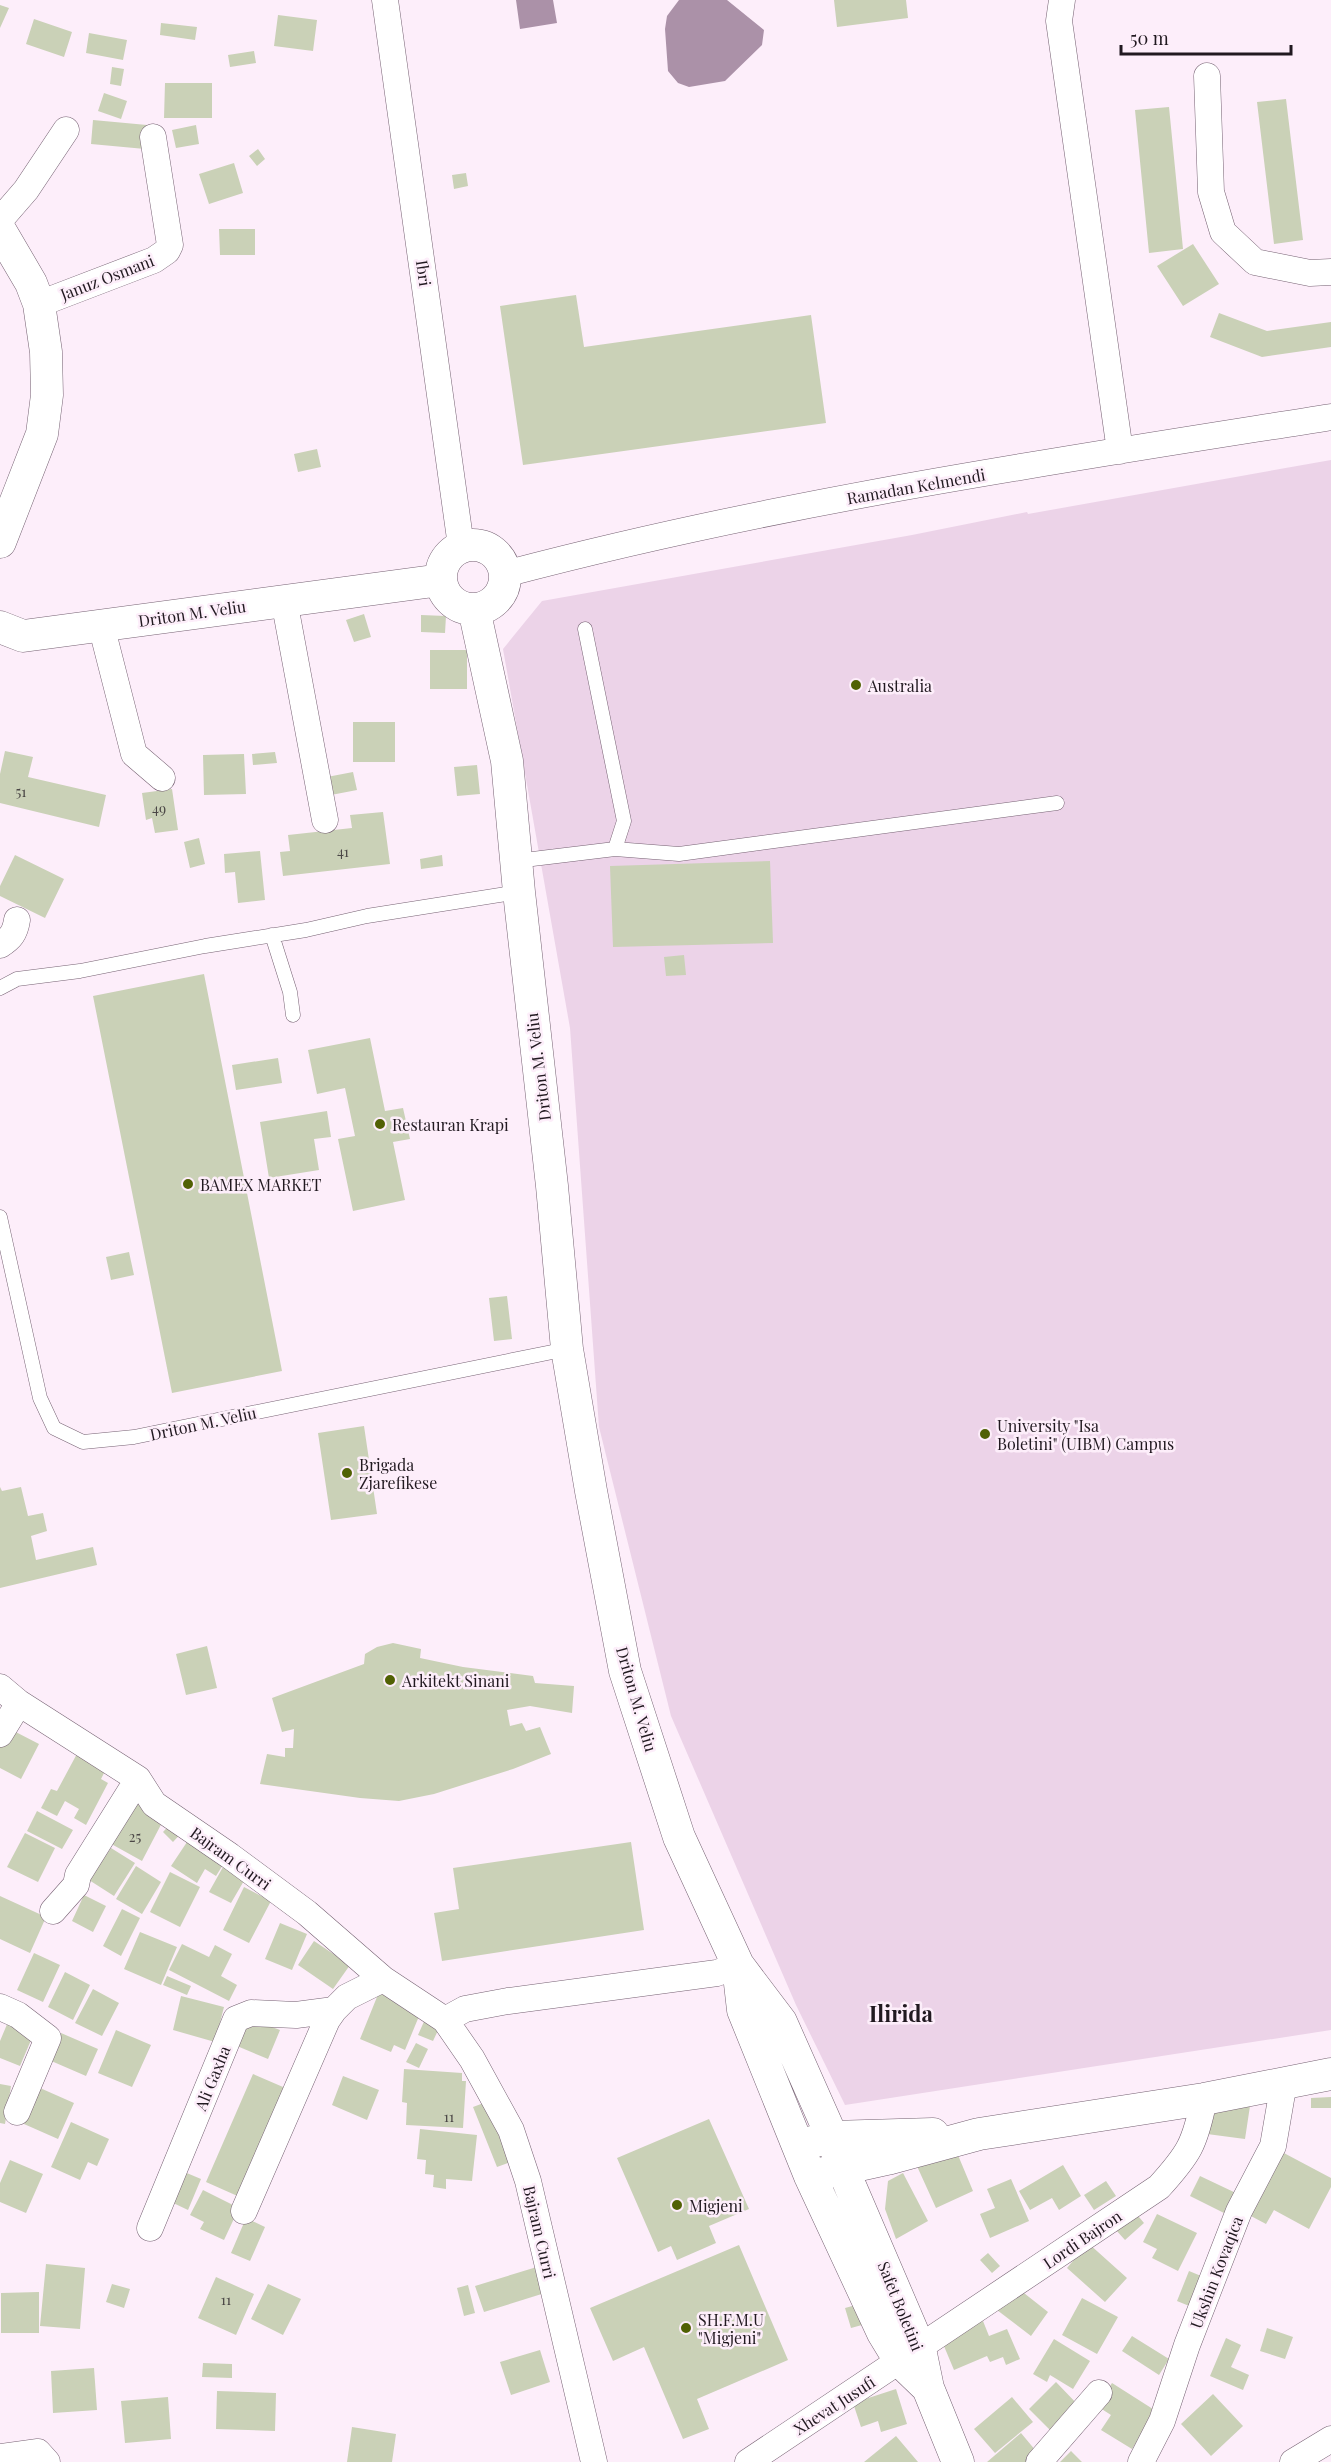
<svg xmlns="http://www.w3.org/2000/svg" width="1331" height="2462" viewBox="0 0 1331 2462" font-family="'Playfair Display',serif">
<style>
.green{fill:#ecd3e8}
.water{fill:#ab91a8}
.building{fill:#cad1b7}
.lines{fill:none;stroke-linecap:round;stroke-linejoin:round}
.service-casing{stroke:#766273;stroke-width:15}
.minor-casing{stroke:#766273;stroke-width:27}
.tertiary-casing{stroke:#766273;stroke-width:33}
.service{stroke:#fff;stroke-width:14}
.minor{stroke:#fff;stroke-width:26}
.tertiary{stroke:#fff;stroke-width:32}
.poi-dot{fill:#516104;stroke:#fdeefa;stroke-width:2}
.labels{text-anchor:middle;dominant-baseline:central;stroke-width:5;stroke-linejoin:round;paint-order:stroke}
.number-label{font-size:14px;fill:#4b4746}
.street-label{font-size:16px;fill:#211920;stroke:#fdeefa}
.poi-label{font-size:16px;fill:#211920;stroke:#fdeefa;text-anchor:start}
.district-label{font-size:22px;font-weight:bold;fill:#211920;stroke:#fdeefa}
</style>
<rect width="100%" height="100%" fill="#fdeefa"/>
<path class="green" d="M1331 460V2030L845 2105 796 2005 671 1716 599 1427 570 1028 503 649 542 601 912 535 1027 512 1028 514Z"/>
<path class="water" d="M516 0H553L557 23 520 29Z
M679 0H727L764 30 762 45 725 81 689 87 678 83 668 71 665 29 667 16Z"/>
<path class="building" d="M834 0H906L908 18 837 27Z
M0 5 9 8 0 28Z
M278 15 317 20 313 51 274 46Z
M34 19 72 32 64 57 26 44Z
M161 23 197 27 195 40 160 35Z
M89 33 127 40 123 60 86 53Z
M254 51 256 63 230 67 228 55Z
M112 67 124 69 121 86 110 84Z
M165 83H212V118H164Z
M104 93 127 101 121 119 98 111Z
M1286 99 1303 240 1274 244 1257 102Z
M1169 107 1183 249 1149 253 1135 110Z
M93 120 147 125 145 149 91 144Z
M196 125 199 144 176 148 172 130Z
M258 149 265 159 257 166 249 156Z
M234 163 243 193 209 204 199 174Z
M466 173 468 186 454 189 452 175Z
M219 229H255V255H220Z
M1193 244 1219 284 1183 306 1157 266Z
M576 295 584 347 811 315 826 423 523 465 500 306Z
M1219 313 1267 331 1331 322V347L1262 357 1210 337Z
M317 449 321 467 298 472 294 454Z
M364 614 371 637 354 642 346 620Z
M421 615 446 616 445 633 421 632Z
M430 650H467V689H430Z
M353 722H395V762H353Z
M5 751 33 757 28 777 106 795 99 827 0 803V774Z
M275 752 277 763 253 765 252 754Z
M244 754 246 794 204 795 203 755Z
M477 765 480 794 457 796 454 767Z
M353 772 357 790 331 795 327 777Z
M172 789 178 830 155 833 152 818 146 820 142 793Z
M383 812 390 864 283 876 280 852 290 851 288 835 352 828 350 815Z
M199 838 205 864 190 868 184 842Z
M260 851 265 900 238 903 235 872 225 873 224 854Z
M15 855 64 879 45 918 0 896V886Z
M442 855 443 866 421 869 420 859Z
M770 861 773 943 613 947 610 866Z
M684 955 686 975 666 976 664 957Z
M204 974 282 1371 172 1393 93 996Z
M370 1038 385 1111 403 1108 410 1139 393 1142 405 1200 353 1211 338 1139 355 1136 345 1088 317 1094 308 1050Z
M278 1058 282 1083 236 1090 232 1065Z
M327 1111 331 1137 314 1139 319 1170 269 1178 260 1122Z
M129 1252 134 1275 111 1280 106 1257Z
M507 1296 512 1339 494 1341 489 1298Z
M364 1426 377 1514 331 1520 318 1433Z
M0 1487 2 1491 21 1487 28 1516 43 1513 47 1531 31 1536 36 1560 93 1547 97 1565 0 1588Z
M393 1643 421 1649 420 1658 463 1667 533 1676 535 1683 574 1686 572 1713 530 1706 507 1710 510 1726 522 1723 526 1731 540 1727 551 1754 513 1769 434 1794 399 1801 360 1798 260 1784 267 1754 285 1757V1748H293L294 1729 282 1732 272 1698 364 1664 365 1654 377 1647Z
M207 1646 217 1688 186 1695 176 1654Z
M8 1728 39 1744 21 1779 0 1768V1743Z
M79 1750 108 1765 101 1779 108 1783 86 1825 74 1818 79 1809 65 1801 57 1816 41 1808 51 1789 57 1791Z
M128 1798 165 1817 142 1861 106 1841Z
M37 1811 73 1830 62 1849 27 1831Z
M175 1819 185 1829 173 1842 163 1832Z
M25 1833 55 1848 38 1882 7 1867Z
M191 1836 226 1860 216 1876 205 1869 197 1883 171 1866Z
M631 1842 644 1930 442 1961 434 1913 459 1909 453 1868Z
M111 1848 135 1863 114 1896 89 1880Z
M136 1866 161 1882 142 1914 116 1899Z
M223 1867 245 1879 231 1903 209 1892Z
M170 1872 200 1887 180 1927 150 1912Z
M244 1887 271 1901 249 1943 223 1930Z
M84 1895 106 1906 93 1932 72 1921Z
M0 1896 46 1917 30 1953 0 1939Z
M122 1909 140 1918 121 1956 103 1946Z
M280 1923 307 1934 292 1970 265 1959Z
M140 1932 177 1947 161 1985 124 1969Z
M314 1941 350 1965 333 1989 298 1965Z
M182 1944 209 1957 215 1945 232 1954 221 1976 237 1985 229 2001 169 1970Z
M34 1953 60 1965 43 2002 17 1990Z
M65 1972 90 1985 73 2020 48 2007Z
M167 1976 191 1986 187 1995 163 1985Z
M93 1989 119 2003 102 2036 75 2023Z
M379 1992 422 2009 405 2050 394 2045 391 2052 360 2039Z
M181 1996 224 2007 215 2042 173 2030Z
M426 2017 441 2024 433 2041 418 2035Z
M248 2018 280 2030 268 2059 237 2046Z
M8 2022 34 2033 20 2066 0 2058V2041Z
M116 2030 151 2045 132 2087 98 2073Z
M61 2033 98 2049 86 2076 49 2060Z
M416 2043 428 2049 419 2068 406 2062Z
M404 2069 462 2073V2081H466L463 2128 406 2125 407 2103 402 2102Z
M253 2074 290 2090 242 2198 206 2182Z
M343 2076 379 2090 367 2120 332 2105Z
M0 2084 11 2086 5 2124 0 2123Z
M40 2088 74 2103 58 2139 24 2124Z
M1331 2097V2108H1311V2098Z
M489 2101 513 2161 497 2167 473 2107Z
M1212 2101 1250 2106 1245 2139 1207 2134Z
M709 2119 749 2209 709 2226 716 2243 677 2260 671 2246 658 2252 617 2158Z
M71 2122 109 2139 97 2166 88 2162 80 2180 51 2167Z
M420 2129 477 2135 472 2181 446 2179V2189L433 2187 434 2175 425 2174 426 2160 417 2159Z
M955 2148 973 2191 936 2208 916 2164Z
M1282 2152 1331 2178V2187L1309 2229 1274 2210 1266 2224 1249 2215Z
M10 2160 43 2174 26 2213 0 2202V2183Z
M1063 2165 1081 2196 1059 2210 1052 2198 1030 2210 1019 2191Z
M182 2171 201 2179 188 2210 169 2201Z
M903 2173 928 2221 896 2239 885 2209 888 2181Z
M1200 2176 1238 2194 1228 2215 1190 2196Z
M1011 2179 1029 2221 990 2238 980 2214 995 2208 987 2189Z
M1106 2181 1116 2196 1094 2210 1084 2195Z
M203 2190 239 2208 224 2240 200 2229 204 2222 190 2215Z
M1134 2211 1144 2223 1125 2240 1115 2229Z
M1157 2214 1197 2233 1178 2271 1152 2258 1157 2249 1143 2242Z
M246 2218 265 2227 250 2261 231 2253Z
M1088 2243 1127 2278 1105 2302 1067 2268Z
M739 2245 788 2360 697 2399 709 2429 683 2439 644 2347 613 2361 590 2308Z
M988 2253 1000 2266 992 2273 980 2260Z
M46 2264 85 2268 80 2329 40 2326Z
M540 2266 548 2292 484 2312 475 2286Z
M1189 2271 1206 2278 1194 2308 1177 2301Z
M216 2277 254 2294 236 2335 198 2318Z
M112 2284 130 2289 124 2308 106 2302Z
M268 2284 301 2299 283 2335 251 2319Z
M468 2285 475 2313 464 2316 457 2288Z
M1015 2286 1048 2312 1031 2336 997 2310Z
M39 2292V2333H1V2293Z
M1082 2298 1118 2317 1097 2354 1062 2335Z
M856 2305 862 2325 851 2328 845 2308Z
M983 2321 989 2336 1007 2329 1020 2359 1006 2365 1003 2357 990 2362 987 2356 954 2370 941 2339Z
M1267 2328 1293 2337 1285 2359 1260 2351Z
M1132 2336 1169 2359 1159 2375 1122 2351Z
M1226 2338 1241 2345 1231 2367 1249 2375 1243 2390 1210 2376Z
M1054 2339 1090 2361 1073 2389 1050 2375 1047 2382 1033 2374Z
M540 2350 550 2382 511 2395 500 2362Z
M203 2363 232 2364V2378L202 2377Z
M94 2368 97 2410 53 2413 51 2371Z
M1056 2382 1081 2408 1054 2434 1029 2409Z
M1112 2383 1156 2411 1132 2449 1101 2430 1111 2415 1097 2406Z
M896 2389 907 2424 881 2432 878 2421 861 2427 853 2403Z
M217 2391 276 2393 275 2431 216 2429Z
M1213 2394 1243 2426 1211 2456 1181 2424Z
M168 2397 171 2439 125 2443 121 2401Z
M1012 2397 1033 2422 995 2453 974 2429Z
M352 2427 396 2434 392 2462H347Z
M1021 2433 1041 2457 1035 2462H987Z
M896 2436 918 2462H864Z
M1071 2451 1082 2462H1060Z"/>
<g class="lines">
<defs>
<path id="service" d="M615 849 679 854 1057 803
M516 861 615 849 624 821 585 629
M272 935 290 992 293 1015
M0 988 17 979 80 971 205 946 306 930 367 916 519 892
M0 1217 40 1398 54 1428 83 1442 134 1437 567 1349"/>
<path id="minor" d="M385 0 461 546
M1062 0 1059 21 1120 451
M1207 76 1211 192 1223 232 1255 262 1310 273 1331 272
M0 220 26 190 66 130
M39 304 154 260 167 251 170 245 153 137
M505 574C776 502 1054 461 1331 417
M284 600 325 820
M101 625 134 754 162 778
M0 945C11 938 15 933 17 920
M0 1687 19 1703 138 1779 154 1804 230 1856 307 1913 383 1979 445 2020 472 2059 511 2130 528 2181 594 2462
M0 1734 19 1703
M53 1911 76 1885 78 1875 138 1779
M0 2007 18 2015 48 2038 17 2112
M445 2020 465 2009 508 2001 717 1973 738 1965
M244 2211 327 2020 334 2010
M150 2228 236 2019 251 2013 296 2015 334 2010 347 1997 383 1979
M0 2457 38 2452 47 2462
M748 2462 1159 2187C1189 2154 1195 2144 1204 2099
M1039 2462 1099 2393
M1141 2462 1162 2421 1187 2345 1239 2211 1273 2146 1284 2082
M1293 2462 1331 2439"/>
<path id="tertiary" d="M0 230 31 283 39 304 46 352 47 395 42 434 0 542
M441 577a32 32 0 1 1 64 0a32 32 0 1 1-64 0Z
M474 609 507 761 519 892 552 1186 567 1349 591 1491 625 1671 679 1837 738 1965 781 2022 832 2137 842 2167 920 2349 928 2388 958 2462
M0 627 23 636 441 580
M738 1966 743 2010 810 2176 883 2333 900 2361 928 2388
M812 2142 832 2137 933 2134
M810 2176 887 2159 979 2134 1204 2099 1331 2074"/>
</defs>
<use href="#service" class="service-casing"/>
<use href="#minor" class="minor-casing"/>
<use href="#tertiary" class="tertiary-casing"/>
<use href="#service" class="service"/>
<use href="#minor" class="minor"/>
<use href="#tertiary" class="tertiary"/>
</g>
<g class="poi-dot">
<circle cx="856" cy="685" r="6"/>
<circle cx="380" cy="1124" r="6"/>
<circle cx="188" cy="1184" r="6"/>
<circle cx="985" cy="1434" r="6"/>
<circle cx="347" cy="1473" r="6"/>
<circle cx="390" cy="1680" r="6"/>
<circle cx="677" cy="2205" r="6"/>
<circle cx="686" cy="2328" r="6"/>
</g>
<g class="labels">
<g class="number-label">
<text x="21" y="791">51</text>
<text x="159" y="808">49</text>
<text x="343" y="851">41</text>
<text x="135" y="1836">25</text>
<text x="449" y="2116">11</text>
<text x="226" y="2299">11</text>
</g>
<g class="street-label">
<text transform="translate(424 273) rotate(82)">Ibri</text>
<text transform="translate(107 277) rotate(-21)">Januz Osmani</text>
<text transform="translate(916 486) rotate(-10)">Ramadan Kelmendi</text>
<text transform="translate(192 613) rotate(-8)">Driton M. Veliu</text>
<text transform="translate(538 1067) rotate(-97)">Driton M. Veliu</text>
<text transform="translate(203 1423) rotate(-12)">Driton M. Veliu</text>
<text transform="translate(637 1699) rotate(74)">Driton M. Veliu</text>
<text transform="translate(231 1858) rotate(36)">Bajram Curri</text>
<text transform="translate(212 2078) rotate(-68)">Ali Gaxha</text>
<text transform="translate(540 2232) rotate(77)">Bajram Curri</text>
<text transform="translate(1082 2239) rotate(-34)">Lordi Bajron</text>
<text transform="translate(1216 2272) rotate(-69)">Ukshin Kovaqica</text>
<text transform="translate(901 2306) rotate(68)">Safet Boletini</text>
<text transform="translate(834 2405) rotate(-33)">Xhevat Jusufi</text>
</g>
<g class="poi-label">
<text x="868" y="685">Australia</text>
<text x="392" y="1124">Restauran Krapi</text>
<text x="200" y="1184">BAMEX MARKET</text>
<text x="997" y="1425">University "Isa<tspan x="997" dy="18">Boletini" (UIBM) Campus</tspan></text>
<text x="359" y="1464">Brigada<tspan x="359" dy="18">Zjarefikese</tspan></text>
<text x="402" y="1680">Arkitekt Sinani</text>
<text x="689" y="2205">Migjeni</text>
<text x="698" y="2319">SH.F.M.U<tspan x="698" dy="18">"Migjeni"</tspan></text>
</g>
<g class="district-label">
<text x="901" y="2013">Ilirida</text>
</g>
</g>
<path d="M1121 45v9h170v-9" fill="none" stroke="#211920" stroke-width="3"/>
<text x="1130" y="45" font-size="18" fill="#211920" stroke="#fdeefa" stroke-width="4.5" paint-order="stroke">50 m</text>
</svg>
